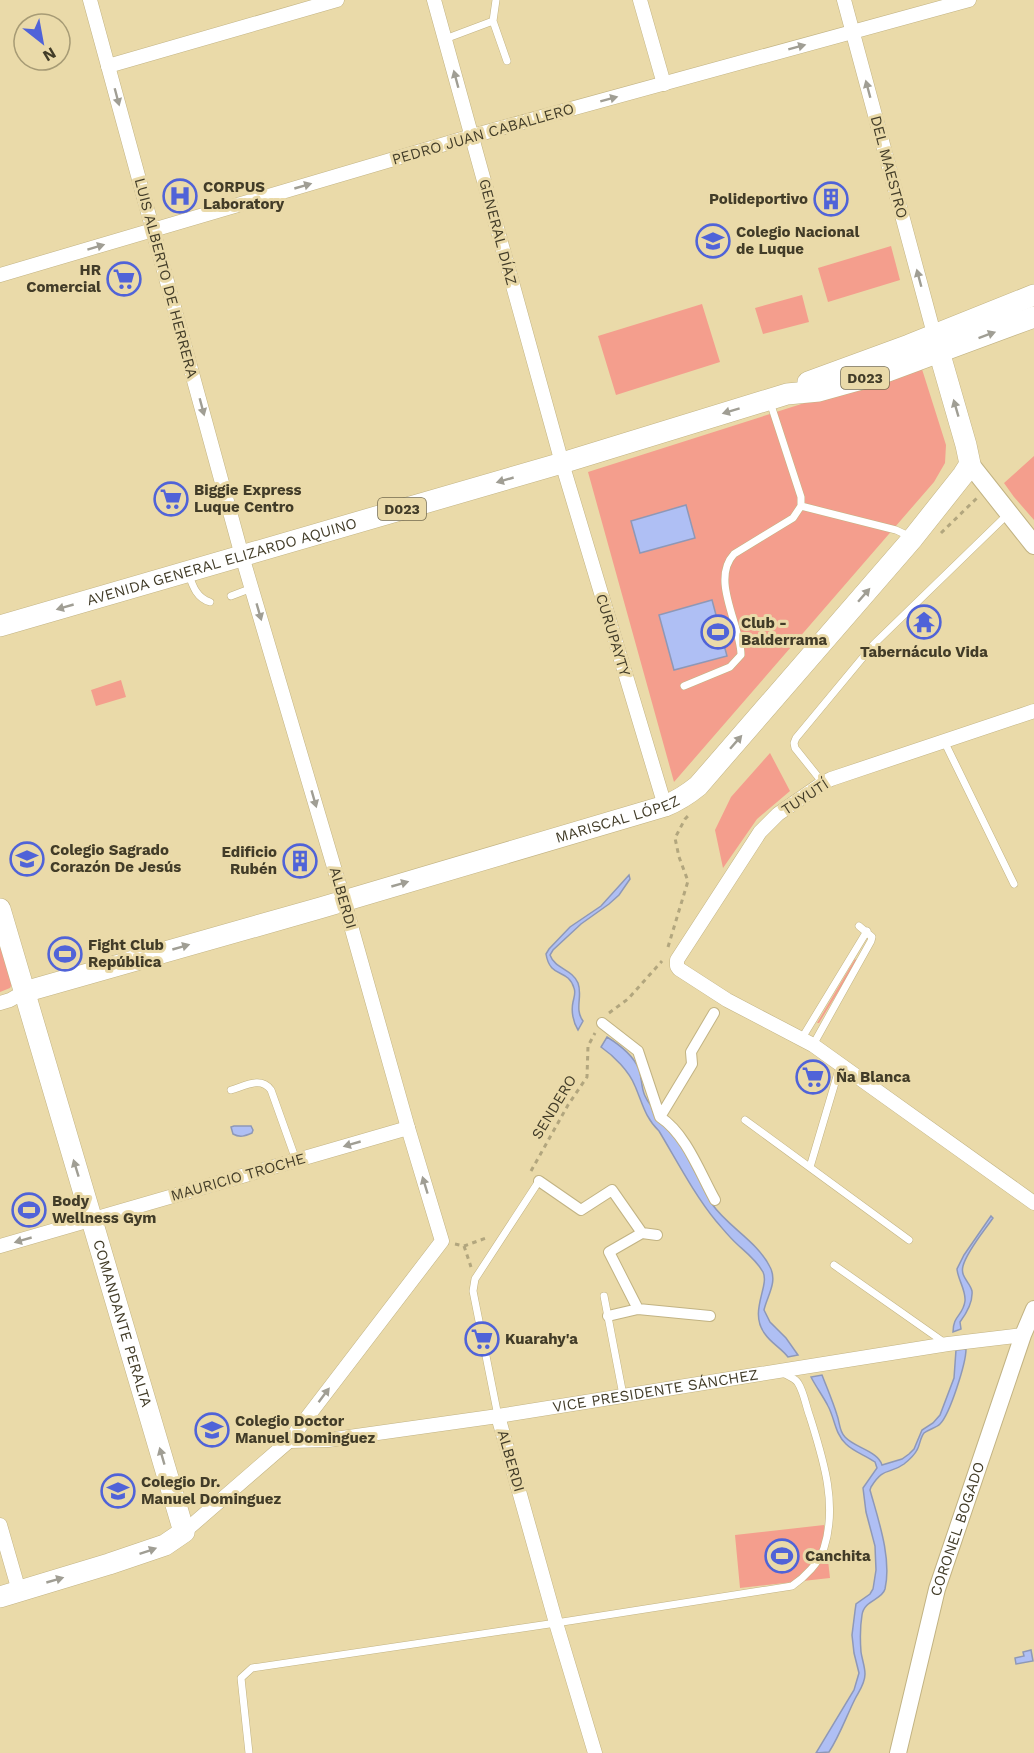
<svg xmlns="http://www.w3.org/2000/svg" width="1034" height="1753" viewBox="0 0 1034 1753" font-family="'Work Sans',sans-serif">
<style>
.green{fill:#f49e8d}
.water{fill:#afbff4;stroke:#8e98b7;stroke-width:1.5}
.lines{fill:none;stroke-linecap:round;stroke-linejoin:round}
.service-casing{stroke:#c2b383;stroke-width:8}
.pedestrian-casing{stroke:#c2b383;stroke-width:12}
.minor-casing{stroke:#c2b383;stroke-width:15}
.tertiary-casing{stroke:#c2b383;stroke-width:18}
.secondary-casing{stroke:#c2b383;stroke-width:20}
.primary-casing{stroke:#c2b383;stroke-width:22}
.path{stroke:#b2a67e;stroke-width:3;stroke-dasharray:4.5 4.5;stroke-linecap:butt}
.service{stroke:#fff;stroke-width:7}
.pedestrian{stroke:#fff;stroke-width:10}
.minor{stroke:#fff;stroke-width:14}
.tertiary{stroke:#fff;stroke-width:16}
.secondary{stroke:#fff;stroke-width:18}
.primary{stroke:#fff;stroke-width:21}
.oneway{fill:#a09e94}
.labels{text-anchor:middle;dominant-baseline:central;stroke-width:6;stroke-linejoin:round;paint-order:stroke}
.shield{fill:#eadaa9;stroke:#746b4f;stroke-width:1.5}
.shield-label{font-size:14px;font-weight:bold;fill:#423c28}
.street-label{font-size:15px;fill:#423c28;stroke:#eadaa9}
.poi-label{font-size:15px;font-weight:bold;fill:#423c28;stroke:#eadaa9;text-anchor:start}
</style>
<rect width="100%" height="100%" fill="#eadaa9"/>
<path class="green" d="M891 246 900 280 828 302 818 268Z
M802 295 809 322 763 334 755 308Z
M702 304 720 362 616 395 598 336Z
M921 366 946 445 945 463 934 482 674 782 588 472Z
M1034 456V520L1014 497 1004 483Z
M121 680 126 697 96 706 91 690Z
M770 753 790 791 757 819 723 868 715 830 731 797Z
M0 939 12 984 10 988 0 992Z
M855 959 857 961 819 1023H817Z
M824 1525 830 1578 740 1588 735 1535Z"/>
<path class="water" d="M686 505 695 538 640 553 631 521Z
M712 600 727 656 674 670 659 615Z
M629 875 630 879 619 895 609 904 581 924 553 950 550 955C555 969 572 969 578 983 583 996 574 1009 583 1021L578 1030C573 1022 571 1011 573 1002 574 997 576 993 574 988 568 968 550 979 546 954L549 949 570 927 601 906Z
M607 1037C620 1045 633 1055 639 1069 642 1078 641 1088 645 1096 652 1112 668 1121 676 1135 684 1150 691 1165 699 1179 703 1187 707 1196 712 1204 728 1227 757 1241 770 1267 778 1282 767 1296 764 1310L770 1322 786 1338 798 1355 788 1357C781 1348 771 1343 765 1334 748 1312 770 1286 763 1272 757 1261 747 1253 738 1245 730 1238 723 1229 716 1221 694 1194 677 1161 659 1131 645 1118 642 1102 635 1086 629 1071 614 1056 601 1047Z
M234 1126H251L253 1130 252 1133C245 1136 240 1138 233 1134L231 1127Z
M991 1216 993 1218C984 1231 967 1251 963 1266 960 1277 970 1282 972 1291 973 1302 966 1314 960 1322L961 1329 953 1332C953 1315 963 1316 965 1301 966 1290 958 1280 957 1269L964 1255Z
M966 1349C966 1363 950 1414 940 1424 936 1428 929 1429 924 1433 920 1438 920 1445 917 1450 914 1456 909 1460 904 1464 889 1475 884 1466 871 1487L870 1490C878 1519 892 1558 885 1589 882 1600 864 1600 862 1615 860 1627 860 1639 861 1652 862 1659 865 1667 865 1674 865 1684 859 1691 855 1699 846 1717 840 1735 829 1752L816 1753 854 1690 859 1673 854 1653 852 1635 855 1611 856 1604 870 1594 873 1589 876 1570 875 1546 866 1512 863 1488 877 1468 875 1462C865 1455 854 1452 846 1444 835 1434 835 1419 828 1406 823 1396 816 1387 811 1377L822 1375C827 1388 833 1402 837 1415 840 1423 839 1431 845 1437 855 1448 878 1451 882 1465L902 1459 909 1454 914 1449 922 1430 933 1423 940 1415 954 1378 956 1350Z
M1031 1650 1033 1661 1016 1664 1015 1658 1024 1656 1023 1652Z"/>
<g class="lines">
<defs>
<path id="service" d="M496 0 493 21 507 61
M445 39 493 21
M801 506 896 530 911 537
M189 575C193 587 197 598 210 602
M231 596 252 588
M684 686 730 667 741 655C741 625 710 580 734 554L793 518 801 506V497L770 402
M944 741 1014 884
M823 783 795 748 794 743 796 738 874 644 1008 514
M802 1038 867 931
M813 1045 871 941 872 937 859 926
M231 1090C245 1086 261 1076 271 1090L296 1160
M745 1120 909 1240
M810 1167 840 1066
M834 1265 945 1343
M604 1296 623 1395
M498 1416 473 1291 475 1279 539 1181
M249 1753 241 1678 252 1668 556 1623 792 1586C805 1577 819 1563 824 1548 838 1504 823 1459 810 1417 806 1407 804 1392 798 1383 795 1378 788 1376 783 1373"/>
<path id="pedestrian" d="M714 1013 691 1052 692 1064 660 1117C686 1134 700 1173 715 1200
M602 1023 638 1051 660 1117
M539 1181 581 1210 612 1190 642 1233 609 1252 638 1309 608 1316
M642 1233 657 1235
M638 1309 710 1316"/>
<g id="minor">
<path d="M90 0 242 556 344 901 408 1128 442 1241 289 1441 184 1532"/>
<path d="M434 0 562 463 665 806"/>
<path d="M640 0 664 84"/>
<path d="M844 0 934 334"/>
<path d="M108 66 337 0"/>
<path d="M0 275 472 136 969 0"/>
<path d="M1034 711 831 779 823 783 778 814 760 832 677 960V966L679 969 727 1000 813 1045 1034 1203"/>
<path d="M0 1003 10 1000 24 992"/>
<path d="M0 1246 408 1128"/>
<path d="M498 1416 556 1623 595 1753"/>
<path id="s1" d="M289 1441 328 1440 498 1416 948 1344 1023 1335"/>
<path d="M0 1525 19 1591"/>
</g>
<g id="tertiary">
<path id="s2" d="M898 1753 937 1589 1023 1335 1034 1309"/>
</g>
<path id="secondary" d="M970 464 1034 545"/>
<g id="primary">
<path d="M808 382 909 345 1034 295"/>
<path id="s3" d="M0 626 562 463 787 394 819 391 880 374 1034 317"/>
<path id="s4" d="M0 909 184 1532 165 1545 109 1564 0 1597"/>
<path id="s5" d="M24 992 320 908 665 806C677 801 687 795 698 786L913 538 963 475 970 464 966 445 934 334"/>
</g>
</defs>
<use href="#service" class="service-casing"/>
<use href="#pedestrian" class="pedestrian-casing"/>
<use href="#minor" class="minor-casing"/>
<use href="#tertiary" class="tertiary-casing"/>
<use href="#secondary" class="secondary-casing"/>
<use href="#primary" class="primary-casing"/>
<path class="path" d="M941 533 977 498
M668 947 688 881 679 857 675 838 685 819 689 815
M609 1013 628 999 662 961
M531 1171 568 1105 587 1077 588 1046 595 1033
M455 1244 464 1246 489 1237
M464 1246 471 1267"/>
<use href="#service" class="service"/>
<use href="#pedestrian" class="pedestrian"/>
<use href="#minor" class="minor"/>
<use href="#tertiary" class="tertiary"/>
<use href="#secondary" class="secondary"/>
<use href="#primary" class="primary"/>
</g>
<defs><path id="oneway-solid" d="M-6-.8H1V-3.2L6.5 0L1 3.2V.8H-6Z" transform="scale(1.5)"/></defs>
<g class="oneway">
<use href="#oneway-solid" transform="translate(797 47) rotate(-15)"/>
<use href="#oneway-solid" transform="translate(456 79) rotate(-105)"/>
<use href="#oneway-solid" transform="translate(868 89) rotate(-105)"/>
<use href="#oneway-solid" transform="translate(117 97) rotate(75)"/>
<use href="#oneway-solid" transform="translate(609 99) rotate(-15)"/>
<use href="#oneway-solid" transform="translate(303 186) rotate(-16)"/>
<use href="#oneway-solid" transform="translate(96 247) rotate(-17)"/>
<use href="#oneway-solid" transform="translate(919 278) rotate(-105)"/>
<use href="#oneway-solid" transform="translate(987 335) rotate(-20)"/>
<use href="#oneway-solid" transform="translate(202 407) rotate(75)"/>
<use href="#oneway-solid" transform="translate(956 408) rotate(-106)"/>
<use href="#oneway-solid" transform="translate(731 411) rotate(163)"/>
<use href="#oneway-solid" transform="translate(505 480) rotate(164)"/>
<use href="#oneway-solid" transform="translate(864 595) rotate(-49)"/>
<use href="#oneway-solid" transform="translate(65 607) rotate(164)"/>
<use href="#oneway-solid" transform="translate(259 612) rotate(74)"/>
<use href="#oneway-solid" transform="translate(736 742) rotate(-49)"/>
<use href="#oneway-solid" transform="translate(314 799) rotate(74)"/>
<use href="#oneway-solid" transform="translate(400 884) rotate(-16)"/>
<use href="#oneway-solid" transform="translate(181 947) rotate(-16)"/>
<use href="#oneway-solid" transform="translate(352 1144) rotate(164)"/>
<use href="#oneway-solid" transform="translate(76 1168) rotate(-107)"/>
<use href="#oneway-solid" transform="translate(425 1185) rotate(-107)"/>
<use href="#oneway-solid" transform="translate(23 1240) rotate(164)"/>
<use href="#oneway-solid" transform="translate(324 1395) rotate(-53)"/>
<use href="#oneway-solid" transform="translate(162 1456) rotate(-106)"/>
<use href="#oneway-solid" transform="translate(148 1551) rotate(-19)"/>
<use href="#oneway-solid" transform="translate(55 1580) rotate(-16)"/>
</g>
<defs>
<symbol id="hospital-ring" viewBox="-11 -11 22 22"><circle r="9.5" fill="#eadaa9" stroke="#5063d8" stroke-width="1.5"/><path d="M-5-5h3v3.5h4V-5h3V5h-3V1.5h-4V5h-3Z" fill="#5063d8"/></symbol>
<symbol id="building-ring" viewBox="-11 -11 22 22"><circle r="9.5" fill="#eadaa9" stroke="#5063d8" stroke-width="1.5"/><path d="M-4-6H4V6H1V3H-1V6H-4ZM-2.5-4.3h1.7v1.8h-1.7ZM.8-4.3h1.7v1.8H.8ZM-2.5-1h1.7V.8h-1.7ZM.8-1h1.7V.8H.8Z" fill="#5063d8"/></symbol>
<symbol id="school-ring" viewBox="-11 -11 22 22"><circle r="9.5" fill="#eadaa9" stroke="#5063d8" stroke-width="1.5"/><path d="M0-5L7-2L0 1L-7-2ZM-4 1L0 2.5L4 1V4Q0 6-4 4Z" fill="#5063d8"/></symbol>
<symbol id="supermarket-ring" viewBox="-11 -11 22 22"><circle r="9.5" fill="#eadaa9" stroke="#5063d8" stroke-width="1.5"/><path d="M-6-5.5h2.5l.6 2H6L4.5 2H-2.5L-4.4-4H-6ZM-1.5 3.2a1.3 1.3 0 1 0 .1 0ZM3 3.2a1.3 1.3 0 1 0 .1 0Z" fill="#5063d8"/></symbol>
<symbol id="temple-ring" viewBox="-11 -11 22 22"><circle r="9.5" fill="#eadaa9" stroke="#5063d8" stroke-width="1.5"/><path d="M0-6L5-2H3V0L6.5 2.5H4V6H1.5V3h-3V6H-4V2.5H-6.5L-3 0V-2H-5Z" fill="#5063d8"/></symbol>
<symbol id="stadium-ring" viewBox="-11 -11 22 22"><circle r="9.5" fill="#eadaa9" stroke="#5063d8" stroke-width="1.5"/><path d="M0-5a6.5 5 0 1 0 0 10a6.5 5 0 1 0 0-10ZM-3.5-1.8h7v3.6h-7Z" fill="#5063d8"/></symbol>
</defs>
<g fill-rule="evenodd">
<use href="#hospital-ring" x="161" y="177" width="38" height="38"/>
<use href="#building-ring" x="812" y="180" width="38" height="38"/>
<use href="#school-ring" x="694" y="222" width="38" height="38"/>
<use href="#supermarket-ring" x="105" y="260" width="38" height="38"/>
<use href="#supermarket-ring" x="152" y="480" width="38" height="38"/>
<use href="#temple-ring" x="905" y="603" width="38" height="38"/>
<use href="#stadium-ring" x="699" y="613" width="38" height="38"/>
<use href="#school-ring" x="8" y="840" width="38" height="38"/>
<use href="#building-ring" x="281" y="842" width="38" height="38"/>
<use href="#stadium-ring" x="46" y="935" width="38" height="38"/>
<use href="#supermarket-ring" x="794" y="1058" width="38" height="38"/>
<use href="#stadium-ring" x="10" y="1191" width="38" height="38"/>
<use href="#supermarket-ring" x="463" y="1320" width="38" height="38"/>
<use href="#school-ring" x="193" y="1411" width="38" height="38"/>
<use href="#school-ring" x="99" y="1472" width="38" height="38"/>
<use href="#stadium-ring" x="763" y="1537" width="38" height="38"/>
</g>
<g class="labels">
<g class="shield">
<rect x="841" y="367" width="48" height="22" rx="4.5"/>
<rect x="378" y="498" width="48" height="22" rx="4.5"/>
</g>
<g class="shield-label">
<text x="865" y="378">D023</text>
<text x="402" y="509">D023</text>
</g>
<g class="street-label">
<text transform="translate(483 134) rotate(-16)">PEDRO JUAN CABALLERO</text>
<text transform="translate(889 167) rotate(75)">DEL MAESTRO</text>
<text transform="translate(498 232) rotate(75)">GENERAL DÍAZ</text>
<text transform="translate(166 278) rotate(75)">LUIS ALBERTO DE HERRERA</text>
<text stroke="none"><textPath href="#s3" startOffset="231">AVENIDA GENERAL ELIZARDO AQUINO</textPath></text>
<text transform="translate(613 635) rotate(73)">CURUPAYTY</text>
<text transform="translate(805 797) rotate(-33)">TUYUTÍ</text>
<text stroke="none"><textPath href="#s5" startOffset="618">MARISCAL LÓPEZ</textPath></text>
<text transform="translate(343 898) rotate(74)">ALBERDI</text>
<text transform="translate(554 1107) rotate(-59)">SENDERO</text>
<text transform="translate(238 1177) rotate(-16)">MAURICIO TROCHE</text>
<text stroke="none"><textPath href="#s4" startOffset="432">COMANDANTE PERALTA</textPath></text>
<text stroke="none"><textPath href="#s1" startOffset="370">VICE PRESIDENTE SÁNCHEZ</textPath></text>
<text transform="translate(511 1461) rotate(74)">ALBERDI</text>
<text stroke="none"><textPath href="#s2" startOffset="232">CORONEL BOGADO</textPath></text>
</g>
<g class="poi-label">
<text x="203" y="187">CORPUS<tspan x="203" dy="17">Laboratory</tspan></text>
<text x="808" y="199" text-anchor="end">Polideportivo</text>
<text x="736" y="232">Colegio Nacional<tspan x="736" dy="17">de Luque</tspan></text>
<text x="101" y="270" text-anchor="end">HR<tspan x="101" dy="17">Comercial</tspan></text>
<text x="194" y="490">Biggie Express<tspan x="194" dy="17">Luque Centro</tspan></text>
<text x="741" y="623">Club -<tspan x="741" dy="17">Balderrama</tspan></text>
<text x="924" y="652" text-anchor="middle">Tabernáculo Vida</text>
<text x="50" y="850">Colegio Sagrado<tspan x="50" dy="17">Corazón De Jesús</tspan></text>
<text x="277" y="852" text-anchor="end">Edificio<tspan x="277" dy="17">Rubén</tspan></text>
<text x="88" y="945">Fight Club<tspan x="88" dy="17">República</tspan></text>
<text x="836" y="1077">Ña Blanca</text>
<text x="52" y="1201">Body<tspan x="52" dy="17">Wellness Gym</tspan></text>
<text x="505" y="1339">Kuarahy'a</text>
<text x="235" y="1421">Colegio Doctor<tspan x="235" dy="17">Manuel Dominguez</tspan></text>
<text x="141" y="1482">Colegio Dr.<tspan x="141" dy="17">Manuel Dominguez</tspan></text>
<text x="805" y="1556">Canchita</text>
</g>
</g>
<g transform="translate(42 42) rotate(149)"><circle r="28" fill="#eadaa9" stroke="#a79b75" stroke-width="1.5"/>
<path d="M0-4.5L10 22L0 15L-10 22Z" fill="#5063d8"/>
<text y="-9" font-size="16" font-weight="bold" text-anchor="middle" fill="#423c28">N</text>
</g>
</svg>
